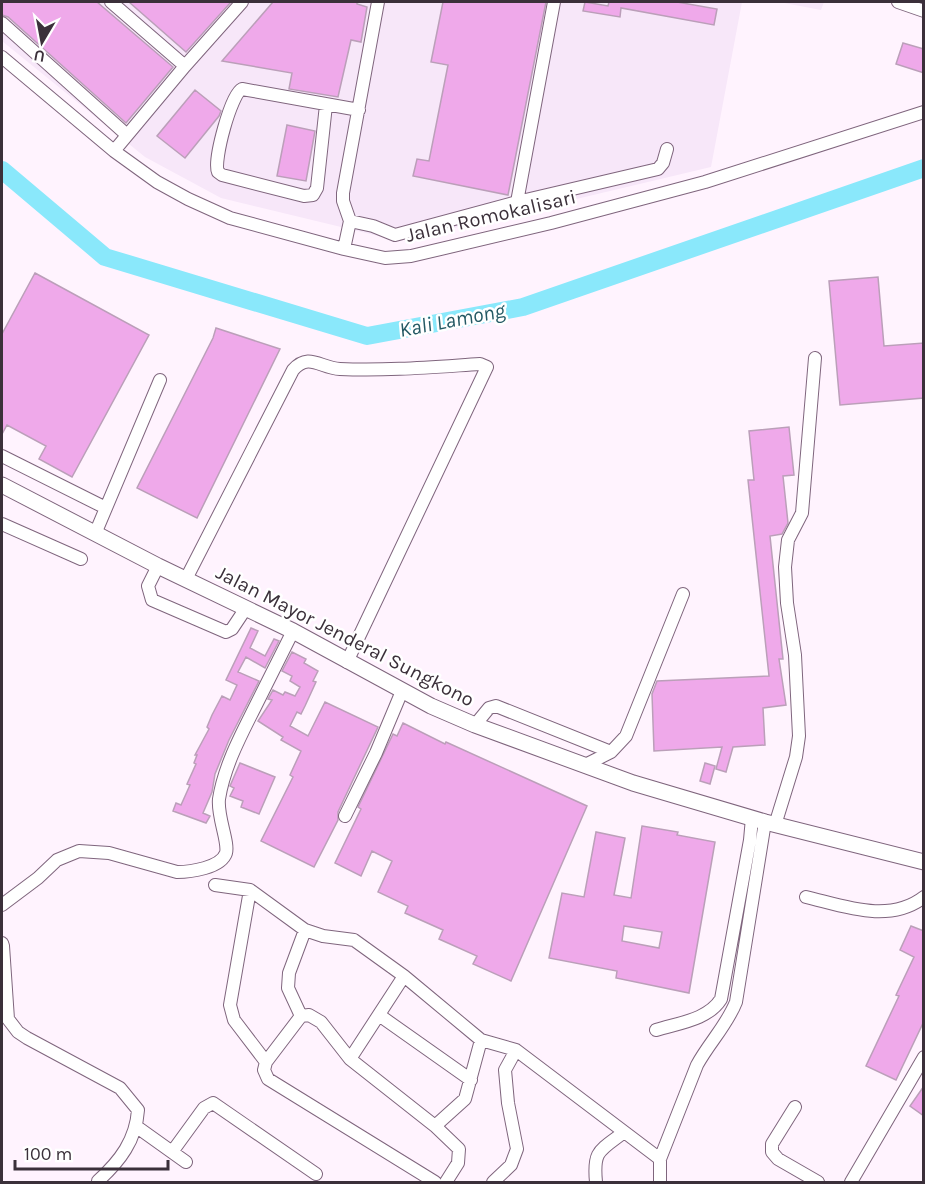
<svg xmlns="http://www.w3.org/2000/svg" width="925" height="1184" viewBox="0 0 925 1184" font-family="Karla,sans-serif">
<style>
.industrial{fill:#f7e7f9}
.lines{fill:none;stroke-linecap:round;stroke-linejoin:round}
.river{stroke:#8ae8fb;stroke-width:18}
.building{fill:#efa9ea;stroke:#bb9fb9;stroke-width:1.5;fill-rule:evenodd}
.minor-casing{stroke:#7f657d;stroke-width:14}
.major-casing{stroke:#7f657d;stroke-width:17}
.minor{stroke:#fff;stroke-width:12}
.major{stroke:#fff;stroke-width:15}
.labels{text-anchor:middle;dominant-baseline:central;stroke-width:5;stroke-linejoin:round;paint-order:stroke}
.street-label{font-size:20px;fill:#3b303a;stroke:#fff}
.water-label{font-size:21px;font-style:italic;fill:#245964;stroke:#fff}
</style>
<rect width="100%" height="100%" fill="#fff3fe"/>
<path class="industrial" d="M2 2H742L711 167 399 241 221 198 145 157 2 41Z
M779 2H824L821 10Z"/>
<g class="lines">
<path class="river" d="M2 170 105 257 367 336 523 307 924 168"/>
</g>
<path class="building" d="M2 2H97L173 67 126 123 8 17 2 15Z
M129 2H231L186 52Z
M273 2H357V4L367 7 361 42 351 40 338 97 289 89 292 73 222 61Z
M443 2H546L508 195 413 176 417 159 429 161 448 65 431 62Z
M585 2 608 6 609 2H677L717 9 714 25 621 8 620 17 583 11Z
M903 43 924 49V73L896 64Z
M195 90 221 111 219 116 185 158 157 136Z
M287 125 315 131 306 181 277 176Z
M35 273 149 335 72 477 39 459 46 446 7 425 2 434V334Z
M878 277 884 346 924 343V398L840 405 829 281Z
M216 328 280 349 197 518 137 488 213 338Z
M789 427 794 475 783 476 788 523 782 534 770 536 783 659H779L786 705 763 708 765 745 733 747 726 772 716 769 722 747 654 751 652 694 657 681 769 676 748 480H754L749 431Z
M251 628 258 631 250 648 265 656 274 639 279 641 265 668 246 657 238 672 259 681 229 740 215 774 212 792 203 813 210 816 206 823 173 811 176 803 181 805 190 785 187 784 196 764 194 763 197 755H195L209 729 207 727 212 715 222 696 230 700 237 685 226 680Z
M292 652 306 659 304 663 318 671 313 681 316 682 305 706 301 714 297 712 290 726 308 736 325 702 378 727 338 812V820L314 867 261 841 293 777 290 775 301 751 281 740 283 737 258 721 272 700 268 699 273 690 283 695 285 692 295 696 300 687 290 681 292 676 282 671Z
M403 723 445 744 446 742 587 806 511 981 473 964 477 956 439 939 443 930 405 913 408 906 378 892 392 861 372 851 361 876 335 863 361 809 358 807 393 734 397 736Z
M240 763 275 777 259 814 241 807 243 801 230 796 234 788 230 786Z
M705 763 715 766 710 784 700 781Z
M642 826 678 832 677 835 715 842 689 993 616 978 617 971 549 958 562 893 584 897 596 832 625 838 614 895 631 898ZM624 926 662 932 659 948 622 941Z
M911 926 924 931V1021L896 1080 866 1066 899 996 896 995 914 957 900 950Z
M924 1086V1116L910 1106Z"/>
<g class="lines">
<defs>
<path id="minor" d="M111 2 185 66
M898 2 924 11
M2 23 127 135
M2 57 114 151 157 182 188 199 230 218 344 249 385 258 411 256 551 223 705 182 924 112
M326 105 317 188 313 195 304 196 222 175 218 172C213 161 231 94 242 89L359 110
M114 151 185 66 242 2
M517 202 658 169 663 163 667 149
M350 221 373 226 395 235 517 202 554 2
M344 249 350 221 343 201V193L378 2
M2 456 106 508
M2 524 81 559
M95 534 160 380
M158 566 148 586 152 600 226 632 232 629 246 608
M186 579 293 370C309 352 320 368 340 369 387 371 433 367 480 364L487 367 347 662
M475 725 489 708 496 706 611 752
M585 765 611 752 626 736 683 594
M345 816 376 753 402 691
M775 825 796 757 799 736 795 655 787 603 785 567 788 540 802 513 815 358
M215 885 250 890 305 930 323 936 354 940 404 976 481 1040 516 1050 660 1159 697 1065C709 1043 727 1025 736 1002L765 822
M250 890 230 1005 234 1020 266 1062
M806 897C844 906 889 924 924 897
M2 905 38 878 57 860 79 851 109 853 177 872C190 872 221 868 226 853 229 842 217 816 219 799 224 767 240 737 254 709 267 683 280 657 293 631
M2 943 3 946 8 1019 18 1032 27 1038 120 1088 138 1110C136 1140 120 1161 98 1181L101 1182
M379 1015 471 1080
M301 1016 288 988 289 973 305 930
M656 1030C678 1023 708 1020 721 999L750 840 752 818
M350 1059 404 976
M795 1107 772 1144V1152L778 1159 818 1182
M435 1126 350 1059 321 1022 309 1015 301 1016 266 1062 264 1070 268 1079 435 1182
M137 1127 186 1162
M172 1152 204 1108 213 1103 316 1174
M446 1182 458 1163 459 1149 435 1126 465 1099 481 1040
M493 1182 511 1165 517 1149 508 1103 505 1070 516 1050
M596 1182C593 1151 599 1151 623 1133
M660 1182V1159
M851 1182 924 1057"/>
<path id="major" d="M2 485 158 566 293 631 431 706 475 725 633 783 765 822 924 862"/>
</defs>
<use href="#minor" class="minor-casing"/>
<use href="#major" class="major-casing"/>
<use href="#minor" class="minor"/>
<use href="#major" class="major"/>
</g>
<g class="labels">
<g class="street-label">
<text transform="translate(491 216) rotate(-13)">Jalan Romokalisari</text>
<text transform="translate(345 636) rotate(27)">Jalan Mayor Jenderal Sungkono</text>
</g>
<g class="water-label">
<text transform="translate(452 320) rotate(-11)">Kali Lamong</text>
</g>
</g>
<rect width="925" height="1184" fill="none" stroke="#3b303a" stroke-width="6"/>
<g transform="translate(42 42) rotate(190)" stroke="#ffffff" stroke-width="4.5" paint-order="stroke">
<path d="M0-4.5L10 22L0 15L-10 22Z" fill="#3b303a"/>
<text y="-9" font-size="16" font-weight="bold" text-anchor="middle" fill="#3b303a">U</text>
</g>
<path d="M15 1160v9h153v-9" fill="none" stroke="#3b303a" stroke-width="3"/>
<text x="24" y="1160" font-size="18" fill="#3b303a" stroke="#ffffff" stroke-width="4.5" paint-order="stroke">100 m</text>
</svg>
